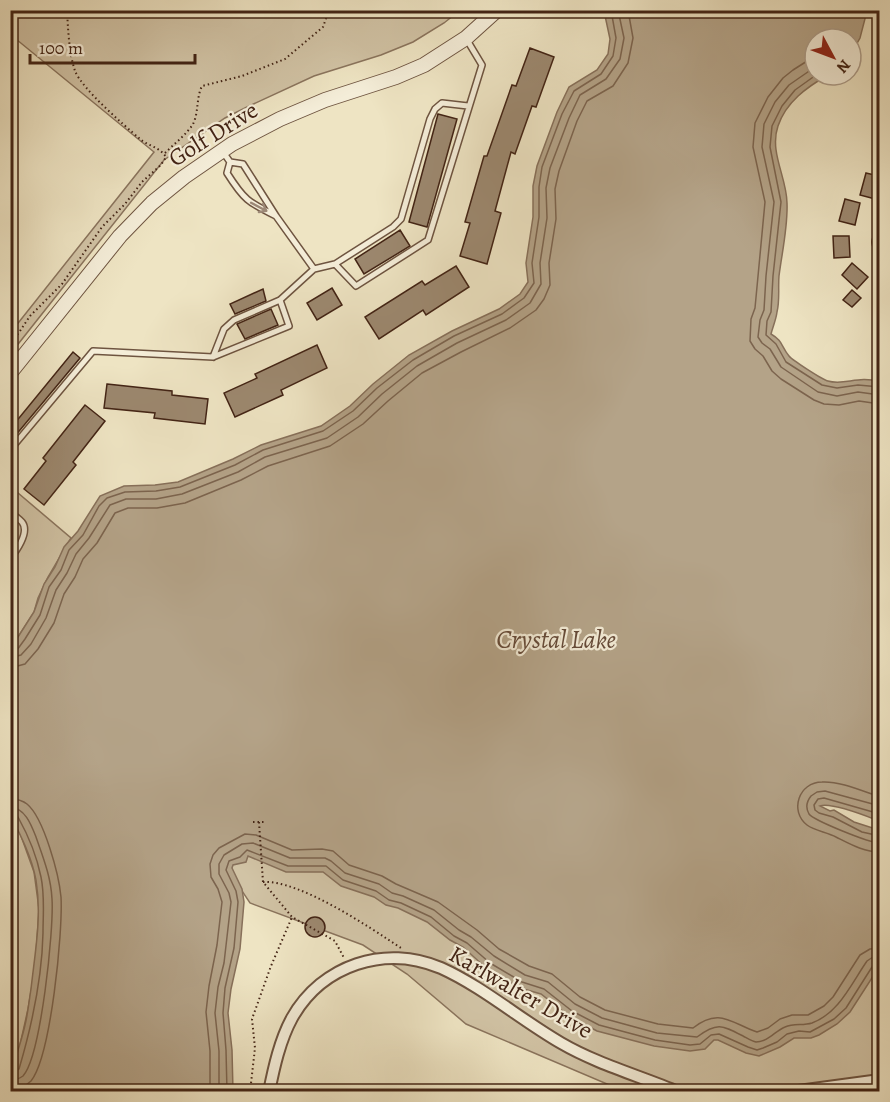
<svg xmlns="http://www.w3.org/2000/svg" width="890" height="1102" viewBox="0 0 890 1102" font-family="Alegreya,serif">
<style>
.green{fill:#d1c3a5;stroke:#8a745d;stroke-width:1.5}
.water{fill:#b4a388;stroke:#87705a;stroke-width:1.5}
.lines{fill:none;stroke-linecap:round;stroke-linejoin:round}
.shore{stroke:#7c644e;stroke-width:1.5}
.building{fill:#9c886f;stroke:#432415;stroke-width:1.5}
.service-casing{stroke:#6e5440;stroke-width:8}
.minor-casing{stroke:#6e5440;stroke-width:14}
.tertiary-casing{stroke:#6e5440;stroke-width:16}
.path{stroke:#432415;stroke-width:2;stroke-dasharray:1.5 3;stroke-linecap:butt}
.service{stroke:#f4edd8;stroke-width:5}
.minor{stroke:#f4edd8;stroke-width:10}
.tertiary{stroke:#f4edd8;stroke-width:14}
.oneway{stroke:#9c8876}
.labels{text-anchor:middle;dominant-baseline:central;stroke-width:4.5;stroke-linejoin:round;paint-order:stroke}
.street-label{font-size:24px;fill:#432415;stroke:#f4edd8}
.water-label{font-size:26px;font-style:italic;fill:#654a38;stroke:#f4edd8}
</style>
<rect width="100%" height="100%" fill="#eee4c3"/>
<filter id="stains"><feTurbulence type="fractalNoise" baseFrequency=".00333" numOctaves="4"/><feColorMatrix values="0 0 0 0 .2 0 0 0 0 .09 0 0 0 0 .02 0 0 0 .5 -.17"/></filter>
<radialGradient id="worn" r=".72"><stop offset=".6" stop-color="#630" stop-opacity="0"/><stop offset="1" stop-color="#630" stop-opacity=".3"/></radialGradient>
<path class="green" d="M11 10H459V11L444 23 413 42 381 55 314 76 247 107 225 118 164 160 11 353V332L154 152 11 35Z
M11 487 71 538 48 577 38 598 34 612 11 648Z
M11 816 21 836 34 872 39 909 35 968 28 1009 18 1054 11 1075Z
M245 848 879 951V1091L644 1092 630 1087H614L466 1024 407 974 363 945 250 903 222 861Z"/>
<path class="water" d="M604 11H867L860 38 851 54V39H815V75H828C807 87 786 102 778 126 769 152 787 178 787 203 788 227 782 252 779 276 778 288 780 300 777 312 776 320 773 326 771 334 783 341 781 346 789 356 792 360 823 380 828 381 844 386 859 375 879 382V821C866 816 832 802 820 806L830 811 834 810 854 822 879 830V967L850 1012 837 1024 819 1035 811 1038H794L780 1047 759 1056 746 1053 718 1040H714L705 1049 690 1051 654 1046 597 1031 569 1016 541 994 520 988 486 968 463 947 450 940 427 922 398 908 386 905 374 897 341 886 323 872H286L248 856 246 862 233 865 232 868 242 889 244 902 240 949 231 989 228 1013 232 1050 233 1091H11C10 1068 20 1048 25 1025 28 1013 29 1001 31 989 35 952 42 917 36 880 32 858 21 836 11 816V648L34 612 44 584 55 567 64 547 78 531 100 496 124 486 155 485 178 482 233 459 261 445 321 426 350 406 373 384 409 355 452 331 499 309 520 294 528 282 526 263 533 217V186L537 166 557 112 569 87 597 70 608 54 610 39Z"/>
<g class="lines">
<path class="shore" d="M815 56 793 70 783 78 768 97 755 123 753 147 765 202 755 308 751 319 750 341 755 349 763 356 772 371 781 379 814 400 824 404 839 405 859 401 880 404
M815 67 789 85 775 102 764 124 762 147 774 202 766 276 764 310 760 320 758 337 762 343 770 349 781 367 818 392 837 396 858 392 880 395
M816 75 795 90 782 106 772 126 770 147 781 202 773 276 771 312 767 321 766 335 776 344 786 362 822 385 837 388 858 385 880 387
M10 651 17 650 25 639 40 615 49 587 61 570 69 550 83 535 99 506 107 498 125 492 156 491 180 487 235 465 263 450 323 431 353 411 377 388 413 360 454 336 502 314 524 298 534 283 532 263 539 217V187L542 167 562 114 574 91 601 74 613 56 616 38 611 10
M10 658 21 655 31 644 46 618 56 590 67 573 76 554 89 538 110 505 126 499H156L182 494 238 472 265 457 327 438 358 417 382 394 417 366 457 343 506 320 530 303 541 284 540 263 547 218 546 188 550 168 569 118 580 95 606 79 620 59 624 38 618 10
M10 668 25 664 38 649 54 623 64 594 75 577 83 559 97 543 115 513 128 508H157L185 503 241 480 268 466 330 446 363 424 388 401 422 373 461 352 510 328 536 310 544 299 550 285 549 263 556 219 555 189 559 171 577 121 587 101 613 86 628 63 633 38 628 10
M880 797C862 791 840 781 822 782 799 782 789 811 807 825 815 831 827 832 836 837 850 844 864 852 880 852
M10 798C17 799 22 800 27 804 44 818 59 875 61 897 63 931 51 1056 31 1081 25 1087 18 1089 10 1089
M880 806 825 791 817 792 811 796C807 801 805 807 809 814 813 820 869 843 880 843
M10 807C25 808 31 824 36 837 43 857 51 877 52 899 54 929 41 1056 23 1076 19 1079 15 1080 10 1080
M880 814 824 798 818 799 814 805 815 810 819 813 833 817 862 832 880 836
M10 815 18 817C28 835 37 857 41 877 45 896 43 914 43 933 42 979 32 1025 19 1069L15 1072 10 1073
M210 1092V1051L206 1012 209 986 217 945 222 902 218 889 211 877 210 864 213 855 219 848 245 834 256 835 292 850 322 849 333 851 349 865 382 876 396 884 438 902 477 930 499 949 529 966 552 974 580 997 605 1010 658 1024 693 1028C719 1007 731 1023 757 1032L768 1028 780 1019 792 1015H808L824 1006 833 997 860 955 870 949 880 948
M219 1092V1051L215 1013 218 987 224 963 231 902 229 893 219 874V864L224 855 242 844 253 843 290 858H325L331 861 345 873 379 884 392 893 403 896 434 910 459 930 471 937 494 956 525 975 548 982 575 1004 602 1018 657 1033 697 1037C717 1022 722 1025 743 1036 747 1038 752 1041 756 1042 768 1042 775 1031 785 1027 794 1023 803 1026 812 1023 839 1013 851 984 867 961L873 957H880
M227 1092 226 1050 223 1013 225 988 234 948 238 902 236 891 226 870 229 861 240 857 247 850 288 866H326L343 880 376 891 389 900 401 903 431 917 454 936 467 943 490 963 522 982 544 989 572 1011 599 1025 655 1040 690 1045 700 1044 711 1035 719 1034 748 1047 757 1050 763 1048 777 1042 787 1034 799 1031 810 1032 834 1019 846 1008 872 967 880 964"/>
</g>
<path class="building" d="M530 48 554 57 536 107 532 106 515 154 511 152 495 211 501 213 487 264 460 256 470 223 465 222 484 156H487L512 85 516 86Z
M438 114 457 119 427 227 409 222Z
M866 173 879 176V200L860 195Z
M845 199 860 203 855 225 839 221Z
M400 230 410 246 364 274 355 259Z
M833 236H849L850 257 834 258Z
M852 263 868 277 857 289 842 275Z
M456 266 469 287 426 315 423 310 379 339 365 317 422 281 425 285Z
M332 288 342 305 317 320 307 303Z
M263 289 266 301 235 314 230 304Z
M852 290 861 298 852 307 843 300Z
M271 309 278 325 245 339 237 324Z
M317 345 327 368 281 390 283 395 235 417 224 393 257 378 255 374Z
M73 352 80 358 10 442V429Z
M107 384 172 391V395L208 399 205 424 154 418 155 413 104 408Z
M85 405 105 421 73 462 76 465 44 505 24 489 46 461 43 458Z
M305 927a10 10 0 1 1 20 0a10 10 0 1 1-20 0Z"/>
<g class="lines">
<defs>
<path id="service" d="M223 152 230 162 227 173C244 200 248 202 276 216L243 164 230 162
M276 216 314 269
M335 264 393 227 401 219 430 119 435 109 442 103 468 106
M213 357 224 329 234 320 280 300
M10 450 93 351 213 357 289 326 280 300 314 269 335 264 356 286 428 240 482 65 467 40
M10 512C14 515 19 519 22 522 30 532 17 550 10 559"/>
<path id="minor" d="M880 235 878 242 880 250
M269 1092C274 1067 280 1040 292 1018 322 965 385 944 441 968 483 987 521 1020 561 1043 597 1064 640 1076 678 1092
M791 1092 880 1080"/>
<path id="tertiary" d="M10 373 120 236 152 203 184 177 232 144 280 119 325 100 396 77 424 65 466 38 497 10"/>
</defs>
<use href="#service" class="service-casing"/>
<use href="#minor" class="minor-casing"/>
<use href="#tertiary" class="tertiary-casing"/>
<path class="path" d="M165 153C174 144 187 134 193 124 199 112 196 98 202 86L242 76 285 59 323 27 329 10
M10 346 30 316 62 284 102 227 125 204 142 182 161 165 166 157C160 147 148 146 140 139 123 124 83 90 75 71 69 53 68 29 67 10
M253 822H266
M259 822 263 882 292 917 335 941 344 958
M263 882C300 880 369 927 401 948
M250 1092 255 1048 252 1019 271 966 292 917"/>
<use href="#service" class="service"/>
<use href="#minor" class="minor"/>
<use href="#tertiary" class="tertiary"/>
</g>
<defs><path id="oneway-shaft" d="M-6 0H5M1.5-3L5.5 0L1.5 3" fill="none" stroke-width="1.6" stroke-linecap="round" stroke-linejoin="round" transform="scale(1.5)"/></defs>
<use class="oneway" href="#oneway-shaft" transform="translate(259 207) rotate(28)"/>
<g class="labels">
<g class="street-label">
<text transform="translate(213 134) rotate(-32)">Golf Drive</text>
<text transform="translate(521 992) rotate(30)">Karlwalter Drive</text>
</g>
<g class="water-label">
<text x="556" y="639">Crystal Lake</text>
</g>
</g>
<rect width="890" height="1102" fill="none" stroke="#eee4c3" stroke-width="36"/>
<rect x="12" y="12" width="866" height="1078" fill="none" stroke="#432415" stroke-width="3"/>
<rect x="18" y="18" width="854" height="1066" fill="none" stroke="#432415" stroke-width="1.5"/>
<g transform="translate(833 57) rotate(131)"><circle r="28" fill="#f4edd8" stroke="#ad9d8a" stroke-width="1.5"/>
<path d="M0-4.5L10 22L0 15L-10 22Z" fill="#8f2418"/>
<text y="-9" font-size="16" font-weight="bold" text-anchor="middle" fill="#432415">N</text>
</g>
<path d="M30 54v9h165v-9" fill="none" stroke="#432415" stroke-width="3"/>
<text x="39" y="54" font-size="18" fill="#432415" stroke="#f4edd8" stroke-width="4.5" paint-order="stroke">100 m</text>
<rect width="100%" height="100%" filter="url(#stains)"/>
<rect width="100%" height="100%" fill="url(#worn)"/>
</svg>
